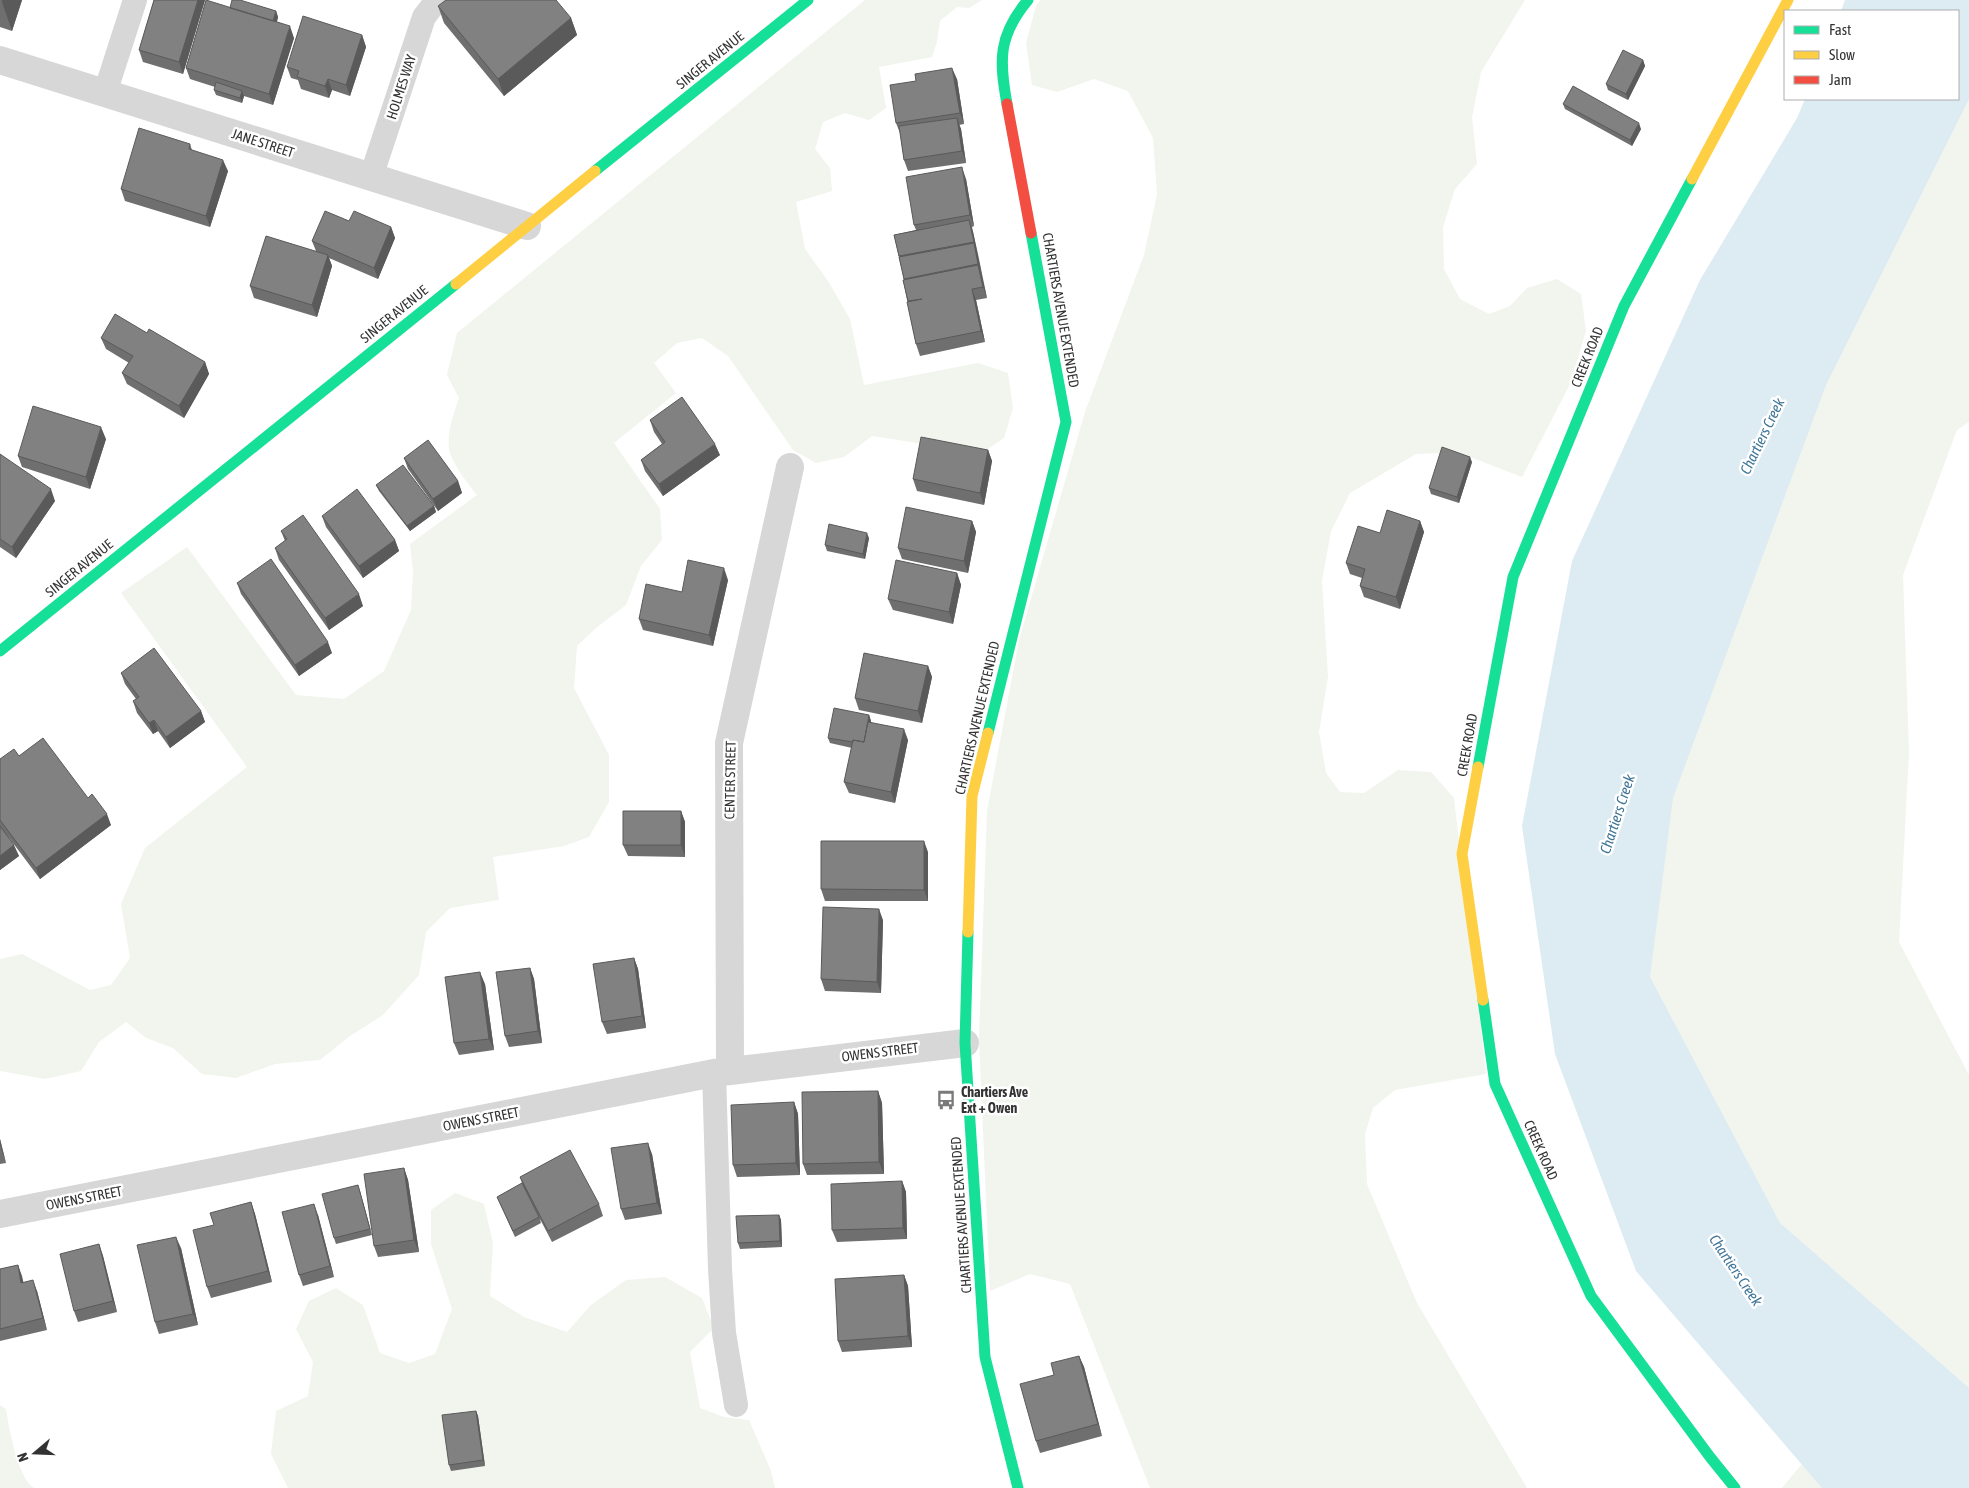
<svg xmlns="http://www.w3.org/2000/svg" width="1969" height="1488" viewBox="0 0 1969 1488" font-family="'Asap Condensed',sans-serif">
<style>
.green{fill:#f1f5ed}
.water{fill:#ddebf3}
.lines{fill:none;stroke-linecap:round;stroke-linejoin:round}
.lane{stroke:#d7d7d7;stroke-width:24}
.street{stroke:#d7d7d7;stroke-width:28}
.fast{stroke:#16e098;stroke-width:11}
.slow{stroke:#ffcf43;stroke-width:11}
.jam{stroke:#f24e42;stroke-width:11}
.wall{fill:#6f6f6f}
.shaded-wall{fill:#5a5a5a}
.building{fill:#818181;stroke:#5a5a5a}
.labels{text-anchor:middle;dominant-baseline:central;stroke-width:5;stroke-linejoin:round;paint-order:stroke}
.street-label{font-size:14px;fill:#333;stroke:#fff}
.poi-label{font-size:14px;font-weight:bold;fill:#333;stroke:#fff;text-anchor:start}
.water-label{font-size:15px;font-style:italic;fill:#3f7597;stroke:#fff}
</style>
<rect width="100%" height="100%" fill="#fff"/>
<path class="green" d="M865 0H982L969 8 957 7 940 21 937 42 932 57 879 67 886 108 869 120 845 113 823 122 815 149 830 168 832 191 796 202 805 249 828 281 850 319 864 385 978 363 1008 373 1013 408 1004 438 982 453 872 436 844 457 816 463 793 450 728 356 702 338 677 343 654 363 676 393 614 443 660 509 662 540 641 566 626 605 596 628 577 646 574 688 609 755V802L589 837 564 846 493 857 499 900 450 908 426 932 419 975 383 1015 350 1036 320 1060 275 1064 236 1078 202 1074 173 1048 146 1038 126 1022 99 1042 81 1071 45 1079 0 1071V959L22 954 90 990 111 985 130 958 121 904 145 848 247 767 121 593 187 547 296 695 344 699 384 671 411 610 413 571 410 544 477 495C469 485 450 461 449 448 447 431 454 413 459 398L447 375 457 333Z
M1041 0H1525L1481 72 1472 117 1477 164 1455 189 1443 227 1444 269 1460 299 1489 314 1510 306 1527 288 1557 279 1581 294 1586 331 1570 384 1522 477 1457 452 1416 454 1350 493 1331 531 1322 581 1328 677 1319 732 1326 773 1340 792 1364 793 1398 770 1431 772 1454 798 1486 1074 1395 1090 1373 1108 1365 1134 1367 1184 1417 1303 1527 1488H1150L1070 1284 1030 1274 990 1291 979 1038 987 811 1019 640 1085 412 1144 255 1157 194 1153 138 1128 91 1094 79 1057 92 1032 85 1026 43 1036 6Z
M1969 0V422L1957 430 1903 575 1909 753 1899 942 1969 1075V1488H1782L1853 1402 1628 1062 1724 376 1958 99V11Z
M455 1193 484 1204 493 1243 490 1296 524 1317 567 1332 591 1305 626 1280 665 1277 702 1298 714 1328 690 1352 700 1408 724 1417 749 1420 771 1471 775 1488H288L271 1454 276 1411 308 1396 313 1362 296 1329 309 1301 336 1288 363 1305 380 1353 409 1363 435 1354 452 1309 431 1244V1210Z
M0 1405 6 1409C9 1428 18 1479 34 1488H0Z"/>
<path class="water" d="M1845 0H1969V99L1826 385 1673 798 1650 977 1780 1223 1969 1388V1488H1822L1636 1271 1555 1054 1522 826 1572 561 1700 280 1797 118 1805 99H1958V11H1841Z"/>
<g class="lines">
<path class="lane" d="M105 93 135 0
M371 177 424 17 437 0
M714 1073 720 1269 724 1333 736 1405"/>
<path class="street" d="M0 60 527 226
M730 1071 729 743 790 467
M0 1214 714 1073 965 1043"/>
<path class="fast" d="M1007 104C999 60 998 36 1028 0
M595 171 808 0
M0 651 456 284
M988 733 1066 422 1031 233
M1478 767 1513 577 1624 306 1692 179
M968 932 965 1043 985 1357 1018 1488
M1483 1000 1495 1084 1591 1296 1710 1457 1735 1488"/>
<path class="slow" d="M1692 179 1788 0
M456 284 595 171
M1478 767 1462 854 1483 1000
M968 932 972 796 988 733"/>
<path class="jam" d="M1007 104 1031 233"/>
</g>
<path class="wall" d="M0 0H22L12 31 0 27Z
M154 0H205L183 74 143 62 139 50Z
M438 6 571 18 577 35 504 96 444 23Z
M230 8 276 11 278 17 277 22 294 38 273 105 244 96 242 103 216 95 214 90 215 87 190 79 186 68Z
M362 35 366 47 350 96 332 90 329 98 301 89 298 80 291 78 287 67Z
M1643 60 1645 66 1628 100 1608 90 1606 84Z
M957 79 964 124 959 125 961 129 966 163 908 171 904 160 900 133 896 123Z
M1563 104 1641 129 1632 146 1565 109Z
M190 144 192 150 228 171 210 227 125 201 121 189Z
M966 179 974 226 972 227 978 254 987 298 976 300 985 342 920 356 916 344 903 280H904L894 235 916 230 914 225Z
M349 221 391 227 395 238 378 279 329 258 332 266 317 317 254 298 250 286 316 251 312 241Z
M101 338 205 362 209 374 184 418 127 384 122 373 129 363 106 349Z
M650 420 720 455 663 496 645 471 641 460 662 444 654 432Z
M106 439 90 489 22 467 18 456Z
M988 450 992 461 984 505 917 491 913 479Z
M0 454 55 501 16 558 0 547Z
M404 458 458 481 462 493 438 511 408 469Z
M1472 462 1459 503 1431 494 1429 488Z
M376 485 434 506 436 512 410 531 379 491Z
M322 516 395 540 399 551 363 578 326 527Z
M972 521 976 532 968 573 902 559 898 548Z
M1420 521 1424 532 1400 609 1364 597 1360 586 1362 578 1350 574 1346 563 1380 533Z
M281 531 363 606 329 630 279 560 275 548 285 541Z
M869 538 865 559 827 551 825 545Z
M957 573 961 585 953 624 893 610 888 599Z
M728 580 713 646 643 630 639 619 682 592Z
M237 583 332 653 299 676 241 594Z
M928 666 932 677 922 723 859 710 855 698Z
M121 673 201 711 205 722 170 748 158 731 153 734 137 713 133 701 136 699 125 684Z
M869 715 871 721V722L908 740 895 803 849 793 844 782 852 748 830 743 828 738Z
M19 756 88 798 111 825 40 879 7 835 19 856 0 870V759Z
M681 811 685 822V857L628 856 623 845Z
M928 852V901H825L821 889Z
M883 920 881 993 825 991 821 979Z
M634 958 638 969 646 1028 607 1034 602 1022Z
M530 968 534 979 542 1043 509 1047 505 1036Z
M485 984 494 1050 459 1055 454 1043Z
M878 1091 882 1103 884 1174 807 1175 803 1164Z
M794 1102 798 1114 800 1175 737 1177 733 1165Z
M0 1139 6 1163 0 1164Z
M652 1154 662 1214 625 1220 621 1209Z
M404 1168 408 1180 419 1252 378 1257 374 1246Z
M520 1177 599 1204 603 1216 552 1242 540 1219 541 1223 515 1237 497 1197 522 1183Z
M902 1181 906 1192 907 1239 837 1242 832 1230Z
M358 1185 372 1235 336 1244 334 1238Z
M251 1202 255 1214 272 1282 211 1298 207 1287 214 1225Z
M318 1215 334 1277 303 1286 299 1275Z
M779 1215 781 1220 782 1247 740 1249 738 1243Z
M99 1244 103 1256 117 1312 78 1322 74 1311Z
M181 1248 198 1325 159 1334 155 1322Z
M18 1265 23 1282 37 1291 47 1330 0 1341V1269Z
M904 1275 908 1286 912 1347 842 1352 838 1341Z
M1079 1356 1084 1367 1102 1436 1040 1453 1036 1441 1054 1375Z
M476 1411 478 1416 485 1466 451 1471 449 1465Z"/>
<path class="shaded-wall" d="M2 0H22L12 31 2 2Z
M198 0H205L183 74 179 62Z
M276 11 278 17 274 32 272 26Z
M571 18 577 35 504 96 498 79Z
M290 26 294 38 273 105 269 94Z
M362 35 366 47 350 96 346 85Z
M1643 60 1645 66 1628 100 1626 94Z
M952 68 957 79 964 124 960 113Z
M328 79 332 90 329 98 325 86Z
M242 91 244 96 242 103 240 98Z
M957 118 961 129 966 163 962 151Z
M1639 123 1641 129 1632 146 1630 140Z
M223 160 228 171 210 227 206 216Z
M962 167 966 179 974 226 970 215Z
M969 220 973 232 982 276 978 264Z
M391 227 395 238 378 279 374 268Z
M328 255 332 266 317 317 312 305Z
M978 265 982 277 987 298 983 287Z
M972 289 976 300 985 342 981 331Z
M205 362 209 374 184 418 179 406Z
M101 427 106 439 90 489 86 477Z
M715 444 720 455 663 496 659 484Z
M988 450 992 461 984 505 980 493Z
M1470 457 1472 462 1459 503 1457 497Z
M458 481 462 493 438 511 433 499Z
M51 489 55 501 16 558 12 547Z
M434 506 436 512 410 531 407 526Z
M972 521 976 532 968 573 964 561Z
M1420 521 1424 532 1400 609 1396 597Z
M867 533 869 538 865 559 863 554Z
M395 540 399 551 363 578 359 566Z
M724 568 728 580 713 646 709 635Z
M957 573 961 585 953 624 949 612Z
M359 594 363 606 329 630 325 618Z
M328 642 332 653 299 676 295 665Z
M928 666 932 677 922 723 918 711Z
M201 711 205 722 170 748 166 737Z
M869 715 871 721 866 750 864 745Z
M154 720 158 731 153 734 149 723Z
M904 729 908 740 895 803 891 792Z
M681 811 685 822V857L681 845Z
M107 814 111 825 40 879 36 868Z
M924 841 928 852V901L924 890Z
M14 845 19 856 0 870V856Z
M879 909 883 920 881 993 877 982Z
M634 958 638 969 646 1028 642 1016Z
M530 968 534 979 542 1043 538 1031Z
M480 972 485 984 494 1050 489 1039Z
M878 1091 882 1103 884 1174 879 1162Z
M794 1102 798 1114 800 1175 796 1163Z
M0 1139 6 1163 2 1151 0 1144Z
M648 1143 652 1154 662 1214 657 1203Z
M404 1168 408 1180 419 1252 414 1240Z
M902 1181 906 1192 907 1239 903 1228Z
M358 1185 360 1191 372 1235 370 1229Z
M251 1202 255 1214 272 1282 268 1271Z
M314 1204 318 1215 334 1277 330 1266Z
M779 1215 781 1220 782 1247 780 1241Z
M176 1237 181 1248 198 1325 193 1314Z
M99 1244 103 1256 117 1312 113 1301Z
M18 1265 22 1276 26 1294 21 1283Z
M904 1275 908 1286 912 1347 908 1336Z
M33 1280 37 1291 47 1330 43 1318Z
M1079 1356 1084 1367 1102 1436 1098 1424Z
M476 1411 478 1416 485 1466 483 1460Z"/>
<path class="building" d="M154 0H198L179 62 139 50Z
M206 0 290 26 269 94 186 68Z
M232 0H240L276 11 273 21 230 8Z
M446 0H556L571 18 498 79 438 6Z
M303 16 362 35 346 85 328 79 325 86 297 77 299 71 287 67Z
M1623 50 1643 60 1626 94 1606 84Z
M952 68 960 113 896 123 890 85 916 81 915 74Z
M216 82 242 91 240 98 214 90Z
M1573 86 1639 123 1630 140 1563 104Z
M957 118 962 151 904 160 899 126Z
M139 128 190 144 189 149 223 160 206 216 121 189Z
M962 167 970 215 914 225 906 177Z
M325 211 349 221 354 211 391 227 374 268 312 241Z
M969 220 974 242 899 256 894 235Z
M266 236 328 255 312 305 250 286Z
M974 243 978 264 904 279 899 257Z
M978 265 983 287 972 289 981 331 916 344 907 302 922 299 908 301 903 280Z
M115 314 147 333 149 329 205 362 179 406 122 373 133 356 101 338Z
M682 397 715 444 659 484 641 460 665 442 650 420Z
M33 406 101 427 86 477 18 456Z
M921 437 988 450 980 493 913 479Z
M428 440 458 481 433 499 404 458Z
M1442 447 1470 457 1457 497 1429 488Z
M0 454 51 489 12 547 0 539Z
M403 465 434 506 407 526 376 485Z
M357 489 395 540 359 566 322 516Z
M906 507 972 521 964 561 898 548Z
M1387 510 1420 521 1396 597 1360 586 1365 569 1346 563 1358 526 1380 533Z
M303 515 359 594 325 618 275 548 287 539 281 531Z
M829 524 867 533 863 554 825 545Z
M271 559 328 642 295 665 237 583Z
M688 560 724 568 709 635 639 619 646 584 682 592Z
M896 560 957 573 949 612 888 599Z
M154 648 201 711 166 737 154 720 149 723 133 701 139 697 121 673Z
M864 653 928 666 918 711 855 698Z
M834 708 869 715 864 742 853 740V742L828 738Z
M868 722 904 729 891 792 844 782 853 740 864 742Z
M43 738 88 798 92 794 107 814 36 868 0 820V759L14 749 19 756Z
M623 811H681V845H623Z
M0 826 14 845 0 856Z
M821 841H924V890L821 889Z
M823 907 879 909 877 982 821 979Z
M634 958 642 1016 602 1022 593 964Z
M530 968 538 1031 505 1036 496 972Z
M480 972 489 1039 454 1043 445 977Z
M878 1091 879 1162 803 1164 802 1092Z
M794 1102 796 1163 733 1165 731 1105Z
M648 1143 657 1203 621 1209 611 1148Z
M570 1150 599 1204 548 1231 520 1177Z
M404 1168 414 1240 374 1246 364 1174Z
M902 1181 903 1228 832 1230 831 1184Z
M522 1183 539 1217 513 1231 497 1197Z
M358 1185 370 1229 334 1238 322 1194Z
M251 1202 268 1271 207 1287 193 1230 214 1225 210 1213Z
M314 1204 330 1266 299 1275 282 1212Z
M779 1215 780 1241 738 1243 736 1216Z
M176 1237 193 1314 155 1322 137 1245Z
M99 1244 113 1301 74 1311 60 1254Z
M18 1265 21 1283 33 1280 43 1318 0 1329V1269Z
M904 1275 908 1336 838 1341 835 1279Z
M1079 1356 1098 1424 1036 1441 1020 1384 1054 1375 1051 1363Z
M476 1411 483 1460 449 1465 442 1415Z"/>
<defs>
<symbol id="bus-bare" viewBox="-9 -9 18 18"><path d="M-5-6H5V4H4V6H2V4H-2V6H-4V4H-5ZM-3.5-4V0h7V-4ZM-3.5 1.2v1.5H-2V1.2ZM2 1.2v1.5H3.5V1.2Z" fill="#7a7a7a" stroke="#fff" stroke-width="2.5" paint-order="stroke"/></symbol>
</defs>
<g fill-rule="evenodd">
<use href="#bus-bare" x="932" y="1086" width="28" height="28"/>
</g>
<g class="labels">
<g class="street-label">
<text transform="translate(710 60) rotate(-39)">SINGER AVENUE</text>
<text transform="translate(401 87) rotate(-72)">HOLMES WAY</text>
<text transform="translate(263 143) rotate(18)">JANE STREET</text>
<text transform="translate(1061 310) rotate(80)">CHARTIERS AVENUE EXTENDED</text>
<text transform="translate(394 314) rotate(-39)">SINGER AVENUE</text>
<text transform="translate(1587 357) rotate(-68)">CREEK ROAD</text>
<text transform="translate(79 568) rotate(-39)">SINGER AVENUE</text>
<text transform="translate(977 718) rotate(-77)">CHARTIERS AVENUE EXTENDED</text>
<text transform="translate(1467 745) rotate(-80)">CREEK ROAD</text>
<text transform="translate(730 780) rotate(-89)">CENTER STREET</text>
<text transform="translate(880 1052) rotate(-7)">OWENS STREET</text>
<text transform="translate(481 1119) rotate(-11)">OWENS STREET</text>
<text transform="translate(1541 1150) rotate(66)">CREEK ROAD</text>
<text transform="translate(84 1198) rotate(-11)">OWENS STREET</text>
<text transform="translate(961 1215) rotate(-94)">CHARTIERS AVENUE EXTENDED</text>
</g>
<g class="poi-label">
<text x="961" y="1092">Chartiers Ave<tspan x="961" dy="16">Ext + Owen</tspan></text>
</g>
<g class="water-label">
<text transform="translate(1762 436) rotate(-64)">Chartiers Creek</text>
<text transform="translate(1617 814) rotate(-72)">Chartiers Creek</text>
<text transform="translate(1736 1270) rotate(56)">Chartiers Creek</text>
</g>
</g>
<rect x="1784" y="10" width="175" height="90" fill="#ffffff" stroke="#adadad"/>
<rect x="1794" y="26" width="25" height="8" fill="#16e098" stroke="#adadad"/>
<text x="1829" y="35" font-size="15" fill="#333333">Fast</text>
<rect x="1794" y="51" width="25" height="8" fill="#ffcf43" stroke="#adadad"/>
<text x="1829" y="60" font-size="15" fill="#333333">Slow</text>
<rect x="1794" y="76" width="25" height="8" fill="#f24e42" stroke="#adadad"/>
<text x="1829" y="85" font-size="15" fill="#333333">Jam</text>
<g transform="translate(35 1453) rotate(251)" stroke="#ffffff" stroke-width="4" paint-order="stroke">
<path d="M0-4L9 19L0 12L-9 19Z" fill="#333333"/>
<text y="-8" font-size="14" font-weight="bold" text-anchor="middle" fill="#333333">N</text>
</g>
</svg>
